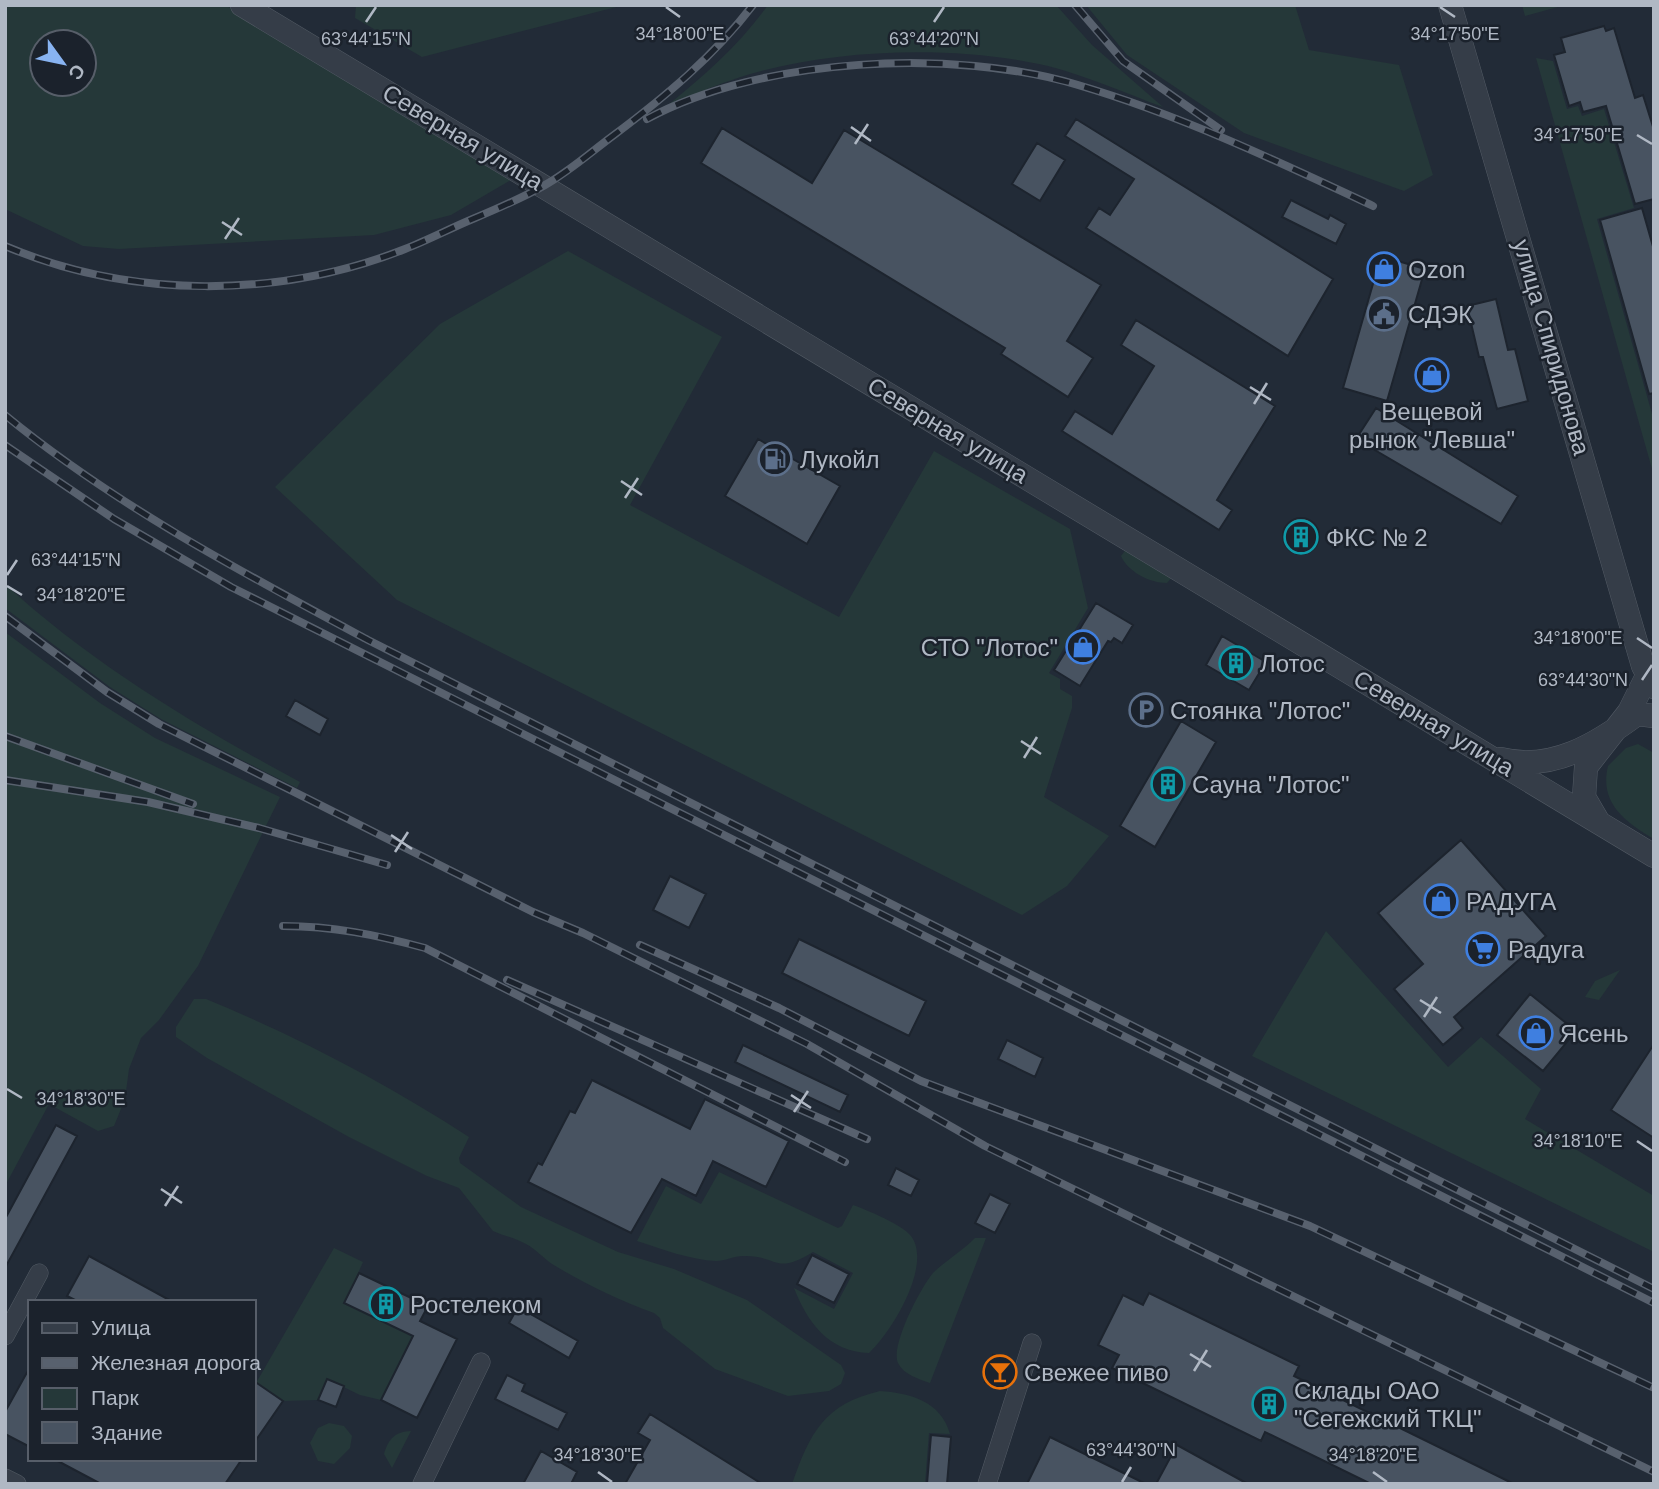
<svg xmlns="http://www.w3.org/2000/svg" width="1659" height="1489" viewBox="0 0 1659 1489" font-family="Helvetica,sans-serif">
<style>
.green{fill:#253839;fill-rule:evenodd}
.building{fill:#485361;stroke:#1d242e;stroke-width:2}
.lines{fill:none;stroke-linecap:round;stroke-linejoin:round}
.minor-casing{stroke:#535b65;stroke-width:19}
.tertiary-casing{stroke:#535b65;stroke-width:24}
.minor{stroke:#353d48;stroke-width:18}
.tertiary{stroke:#353d48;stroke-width:23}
.rail-casing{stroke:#58616e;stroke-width:8}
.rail{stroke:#1b222c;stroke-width:5;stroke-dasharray:16;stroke-linecap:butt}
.ticks{fill:none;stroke:#b0b8c4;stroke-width:2.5}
.labels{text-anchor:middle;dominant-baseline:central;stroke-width:5;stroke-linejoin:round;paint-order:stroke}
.street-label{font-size:24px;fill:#b0b8c4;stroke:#1b222c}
.poi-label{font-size:24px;fill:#b0b8c4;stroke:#1b222c;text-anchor:start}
.ticks-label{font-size:18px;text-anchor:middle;fill:#b0b8c4;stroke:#1b222c;stroke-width:5;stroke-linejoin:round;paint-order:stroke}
</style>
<rect width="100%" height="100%" fill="#222b37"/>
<path class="green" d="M5 5H225L516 177 451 215 374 235 119 249 83 246 5 209ZM42 42H84V84H42Z
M356 5H624L422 57 355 18Z
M768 5H1056L1092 45 1163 107C1125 93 1087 76 1048 66 955 44 823 48 732 80 710 87 689 97 668 105 705 75 740 44 768 5Z
M1086 5H1295L1309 50 1399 65 1433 175 1404 191 1244 133 1127 55Z
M1522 5H1565L1525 16Z
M1536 58 1553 61 1567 109 1578 106 1582 116 1604 109 1634 208 1597 219 1654 421V476Z
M568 251 722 337 630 505 839 617 934 451 1070 529 1088 608 1049 673 1060 679V689L1072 696V708L1044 797 1109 836 1067 886 1022 915 397 600 275 487 440 324Z
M1127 548 1173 576 1167 583C1150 583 1128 572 1121 556Z
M5 584C92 664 196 726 300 782L297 788 161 719 110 687 5 608Z
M5 632 100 703 155 738 280 797 198 966 159 1020 141 1038 129 1069 125 1099 114 1126 98 1131 49 1104 5 1186Z
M1638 744 1654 753V839C1625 822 1599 803 1608 766L1626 748Z
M1326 931 1448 1067 1481 1037 1541 1089 1525 1119 1654 1196V1252L1252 1056Z
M1620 970 1599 1000 1585 997 1595 981Z
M194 999H206C298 1037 386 1083 469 1137L459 1158 460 1163 521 1207 618 1252 674 1269 747 1300 841 1365 845 1373 841 1384 829 1391 788 1396 715 1369 663 1328 660 1318 654 1313C618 1300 585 1284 552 1264 543 1258 536 1249 526 1244 515 1238 504 1236 493 1231L459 1188 427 1176 349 1137 207 1058 176 1037V1027Z
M719 1172 838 1228 842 1226 853 1205C867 1210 903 1225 911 1236 933 1265 891 1333 869 1353 829 1352 807 1322 794 1288L834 1309 853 1273 813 1252C774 1276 779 1255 743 1256 734 1256 725 1261 716 1261 691 1260 661 1249 637 1241L666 1186 701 1204Z
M975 1238H986L930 1383C919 1379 904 1375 898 1363 890 1346 921 1287 933 1273 944 1262 962 1251 975 1238Z
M334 1248 363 1262 345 1303 413 1336 381 1400 360 1395 327 1379 318 1400 283 1401 256 1383Z
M880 1391C910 1393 941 1401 950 1434L929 1433 925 1484H792C810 1433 824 1404 880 1391Z
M329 1423 344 1426 352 1436 350 1448 334 1464 318 1461 310 1443 318 1428Z
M411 1431 392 1468 384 1454C389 1438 395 1432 411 1431Z"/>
<path class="building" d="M1604 26 1606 31 1614 28 1635 98 1643 95 1654 130V199L1635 204 1606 106 1583 112 1580 102 1569 106 1554 55 1565 52 1561 38Z
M1076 119 1333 279 1288 356 1086 228 1099 208 1110 215 1134 179 1065 136Z
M722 128 812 183 844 130 1101 285 1067 341 1093 358 1068 397 1001 354 1005 348 701 163Z
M1037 143 1065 160 1040 201 1012 184Z
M1291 200 1328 219 1330 215 1346 224 1336 244 1282 217Z
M1642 208 1654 250V393L1649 394 1600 220Z
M1381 256 1425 269 1387 401 1343 388Z
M1496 299 1508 350 1515 349 1528 401 1497 409 1483 357H1479L1467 306Z
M1136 320 1275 406 1217 500 1232 510 1219 530 1062 431 1075 411 1112 434 1154 366 1121 345Z
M1376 408 1518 496 1501 524 1356 439Z
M758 439 840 486 807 544 725 496Z
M1283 536a18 18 0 1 1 36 0a18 18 0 1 1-36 0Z
M1096 603 1133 625 1122 643 1114 638 1111 642 1108 641 1080 686 1054 670Z
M1222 636 1266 662 1249 690 1206 665Z
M295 700 328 719 320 735 286 716Z
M1181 721 1216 742 1155 847 1120 826Z
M1461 840 1546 936 1454 1017 1463 1028 1443 1045 1394 989 1423 964 1378 913Z
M670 876 706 894 689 928 653 910Z
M799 939 926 1001 909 1036 782 973Z
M1530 994 1576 1031 1543 1071 1497 1035Z
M1007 1040 1043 1058 1035 1077 998 1059Z
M1654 1044V1138L1611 1110Z
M743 1045 848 1095 840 1112 735 1062Z
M592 1080 690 1129 705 1099 789 1141 766 1187 713 1161 696 1196 662 1179 631 1233 528 1182 538 1163 542 1165 570 1111 575 1113Z
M56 1125 77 1136 5 1268V1219Z
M896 1168 919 1180 911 1196 888 1185Z
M990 1194 1010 1204 995 1233 975 1223Z
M812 1255 849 1274 834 1303 797 1284Z
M89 1256 173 1302H79L67 1296Z
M359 1273 428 1306 420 1321 457 1339 417 1418 381 1400 413 1336 344 1303Z
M1149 1293 1299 1366 1294 1376 1514 1484H1371L1265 1432 1261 1441 1112 1368 1119 1355 1098 1345 1123 1295 1143 1305Z
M518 1307 578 1341 569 1358 509 1323Z
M993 1355 1014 1362 1006 1389 985 1382Z
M30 1367V1447L5 1434V1412Z
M507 1375 525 1384 522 1391 567 1413 558 1430 495 1399Z
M327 1379 344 1386 336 1407 318 1400Z
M254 1381 283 1401 254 1443Z
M650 1414 762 1484H625L650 1440 638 1433Z
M931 1435 951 1437 947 1484H927Z
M1050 1437 1146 1484H1027Z
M1177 1445 1248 1484H1156Z
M541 1451 577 1472 571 1484H523Z
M54 1459H242L225 1484H101Z"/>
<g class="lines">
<defs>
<path id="minor" d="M5 1336 39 1273
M5 1478 17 1484
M422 1484 481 1362
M987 1484 1032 1343"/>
<path id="tertiary" d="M242 5 1654 856
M1450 5 1643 666 1654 687
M1500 759C1552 772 1597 744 1637 714L1654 716
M1598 821 1584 797 1586 767 1629 712 1647 676"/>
</defs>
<use href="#minor" class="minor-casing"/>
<use href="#tertiary" class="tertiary-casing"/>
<use href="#minor" class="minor"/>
<use href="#tertiary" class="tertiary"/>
<defs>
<path id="rail" d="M1075 5 1123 61 1221 130
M647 119C761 57 955 48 1078 85 1180 115 1277 161 1373 206
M5 246C130 299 279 299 405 249 426 241 447 230 468 221 494 210 521 199 545 185 570 171 591 152 614 135 666 96 713 57 753 5
M5 415C113 504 245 574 368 640L1654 1289
M5 445 114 519 231 587 1654 1303
M5 616 107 692 159 724 533 912 583 933 807 1044 985 1146 1654 1472
M5 736 193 804
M5 780 148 802 259 828 387 865
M283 926C333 926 377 935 425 948L845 1162
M640 945 779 1008 921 1081 1310 1226 1654 1388
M507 980 867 1139"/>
</defs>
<use href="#rail" class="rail-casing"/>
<use href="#rail" class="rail"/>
</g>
<path class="ticks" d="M666 7 680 17M1440 7 1455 17M366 22 376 7M934 22 944 7M851 127 871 141M1637 135 1652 144M855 144 868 124M222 222 242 235M225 239 239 218M1250 387 1271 400M1254 404 1267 383M621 481 642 495M625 498 638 478M7 575 17 560M7 586 22 595M1637 638 1652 648M1642 680 1652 665M1021 741 1041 754M1024 758 1037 737M391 835 412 849M395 852 408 832M1420 1000 1441 1013M1424 1017 1437 997M7 1089 22 1098M791 1095 811 1108M794 1112 808 1091M1637 1141 1652 1151M161 1189 182 1203M165 1206 178 1186M1190 1354 1211 1367M1194 1371 1207 1350M598 1472 612 1482M1373 1472 1387 1482M1122 1482 1131 1467"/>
<defs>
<symbol id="shop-ring" viewBox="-11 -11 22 22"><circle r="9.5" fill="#1b222c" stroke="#3f7fe0" stroke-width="1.5"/><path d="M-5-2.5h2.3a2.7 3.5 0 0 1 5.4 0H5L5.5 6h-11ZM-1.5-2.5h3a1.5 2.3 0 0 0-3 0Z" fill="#3f7fe0"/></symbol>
<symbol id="civic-ring" viewBox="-11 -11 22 22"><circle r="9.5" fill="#1b222c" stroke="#5c6f8a" stroke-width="1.5"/><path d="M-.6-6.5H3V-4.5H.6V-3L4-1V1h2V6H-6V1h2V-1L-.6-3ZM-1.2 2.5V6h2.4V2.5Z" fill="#5c6f8a"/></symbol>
<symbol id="fuel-ring" viewBox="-11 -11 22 22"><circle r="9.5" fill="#1b222c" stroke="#5c6f8a" stroke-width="1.5"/><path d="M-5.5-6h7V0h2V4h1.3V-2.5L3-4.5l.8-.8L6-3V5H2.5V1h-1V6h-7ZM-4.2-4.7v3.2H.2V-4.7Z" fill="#5c6f8a"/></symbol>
<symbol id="building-ring" viewBox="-11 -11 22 22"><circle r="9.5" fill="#1b222c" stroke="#0f9aa8" stroke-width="1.5"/><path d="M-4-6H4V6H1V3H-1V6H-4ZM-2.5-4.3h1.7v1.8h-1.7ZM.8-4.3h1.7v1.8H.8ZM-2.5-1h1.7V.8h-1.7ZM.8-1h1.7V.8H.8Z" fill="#0f9aa8"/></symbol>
<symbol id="parking-ring" viewBox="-11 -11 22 22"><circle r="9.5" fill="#1b222c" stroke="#5c6f8a" stroke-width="1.5"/><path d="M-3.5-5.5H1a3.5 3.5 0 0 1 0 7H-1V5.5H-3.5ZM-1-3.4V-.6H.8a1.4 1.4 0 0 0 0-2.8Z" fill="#5c6f8a"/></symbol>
<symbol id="supermarket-ring" viewBox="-11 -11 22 22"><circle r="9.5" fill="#1b222c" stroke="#3f7fe0" stroke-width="1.5"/><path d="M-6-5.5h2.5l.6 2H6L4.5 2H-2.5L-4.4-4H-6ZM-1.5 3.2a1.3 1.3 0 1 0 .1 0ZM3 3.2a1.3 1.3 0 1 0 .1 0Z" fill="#3f7fe0"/></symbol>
<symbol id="bar-ring" viewBox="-11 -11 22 22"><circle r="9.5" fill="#1b222c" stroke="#e8710a" stroke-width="1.5"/><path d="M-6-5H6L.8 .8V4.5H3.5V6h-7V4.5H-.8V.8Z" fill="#e8710a"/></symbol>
</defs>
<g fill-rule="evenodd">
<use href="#shop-ring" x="1365" y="250" width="38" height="38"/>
<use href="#civic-ring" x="1365" y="295" width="38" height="38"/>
<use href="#shop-ring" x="1413" y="356" width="38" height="38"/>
<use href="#fuel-ring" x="756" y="440" width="38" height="38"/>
<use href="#building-ring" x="1282" y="518" width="38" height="38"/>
<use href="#shop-ring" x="1064" y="628" width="38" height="38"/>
<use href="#building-ring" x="1217" y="644" width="38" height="38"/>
<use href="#parking-ring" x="1127" y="691" width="38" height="38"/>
<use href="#building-ring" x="1149" y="765" width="38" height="38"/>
<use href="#shop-ring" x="1422" y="882" width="38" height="38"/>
<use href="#supermarket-ring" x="1464" y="930" width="38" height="38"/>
<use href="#shop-ring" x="1517" y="1014" width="38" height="38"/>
<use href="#building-ring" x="367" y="1285" width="38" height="38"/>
<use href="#bar-ring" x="981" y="1353" width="38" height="38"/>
<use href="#building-ring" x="1250" y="1385" width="38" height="38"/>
</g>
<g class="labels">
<g class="street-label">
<text transform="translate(463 137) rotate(31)">Северная улица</text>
<text transform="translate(1552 347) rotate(74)">улица Спиридонова</text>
<text transform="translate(948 430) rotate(31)">Северная улица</text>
<text transform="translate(1434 723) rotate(31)">Северная улица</text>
</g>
<g class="poi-label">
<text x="1408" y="269">Ozon</text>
<text x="1408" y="314">СДЭК</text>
<text x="1432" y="411" text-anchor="middle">Вещевой<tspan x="1432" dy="28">рынок "Левша"</tspan></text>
<text x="800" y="459">Лукойл</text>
<text x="1326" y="537">ФКС № 2</text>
<text x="1058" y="647" text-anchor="end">СТО "Лотос"</text>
<text x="1260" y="663">Лотос</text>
<text x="1170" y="710">Стоянка "Лотос"</text>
<text x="1192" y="784">Сауна "Лотос"</text>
<text x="1466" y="901">РАДУГА</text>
<text x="1508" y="949">Радуга</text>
<text x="1560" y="1033">Ясень</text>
<text x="410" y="1304">Ростелеком</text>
<text x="1024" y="1372">Свежее пиво</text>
<text x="1294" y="1390">Склады ОАО<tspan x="1294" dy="28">"Сегежский ТКЦ"</tspan></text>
</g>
</g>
<g class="ticks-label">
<text x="680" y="40">34°18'00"E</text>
<text x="1455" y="40">34°17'50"E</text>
<text x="934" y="45">63°44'20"N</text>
<text x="366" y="45">63°44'15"N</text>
<text x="1578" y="141">34°17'50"E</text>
<text x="76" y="566">63°44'15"N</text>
<text x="81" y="601">34°18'20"E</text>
<text x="1578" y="644">34°18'00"E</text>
<text x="1583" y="686">63°44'30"N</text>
<text x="81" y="1105">34°18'30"E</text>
<text x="1578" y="1147">34°18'10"E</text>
<text x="1131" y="1456">63°44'30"N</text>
<text x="598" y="1461">34°18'30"E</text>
<text x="1373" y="1461">34°18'20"E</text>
</g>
<rect width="1659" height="1489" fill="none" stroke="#b0b8c4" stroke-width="14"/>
<rect x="28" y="1300" width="228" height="161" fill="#1b222c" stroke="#575e69" stroke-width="2"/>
<rect x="42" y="1323" width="35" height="10" fill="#353d48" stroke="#575e69" stroke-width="2"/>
<text x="91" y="1335" font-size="21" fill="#b0b8c4">Улица</text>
<rect x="42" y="1358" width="35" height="10" fill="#58616e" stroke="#575e69" stroke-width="2"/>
<text x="91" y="1370" font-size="21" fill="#b0b8c4">Железная дорога</text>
<rect x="42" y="1388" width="35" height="21" fill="#253839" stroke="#575e69" stroke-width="2"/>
<text x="91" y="1405" font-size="21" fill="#b0b8c4">Парк</text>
<rect x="42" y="1422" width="35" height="21" fill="#485361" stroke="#575e69" stroke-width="2"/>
<text x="91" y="1440" font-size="21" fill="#b0b8c4">Здание</text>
<g transform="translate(63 63) rotate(123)"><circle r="33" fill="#1b222c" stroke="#575e69" stroke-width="2"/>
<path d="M0-5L12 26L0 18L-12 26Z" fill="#88b3f1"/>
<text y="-10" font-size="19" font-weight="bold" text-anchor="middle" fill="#b0b8c4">С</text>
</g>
</svg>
